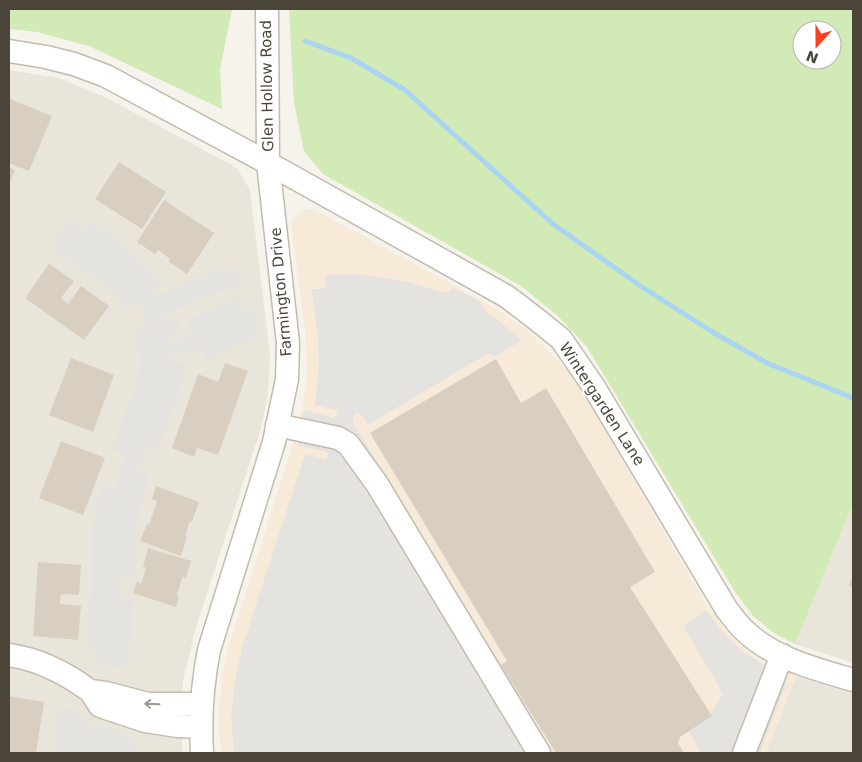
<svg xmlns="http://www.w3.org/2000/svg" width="862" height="762" viewBox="0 0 862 762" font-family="'DejaVu Sans',sans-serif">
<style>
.residential{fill:#eae5da}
.commercial{fill:#f7ead8}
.green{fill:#d2eab5;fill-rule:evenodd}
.parking{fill:#e5e3e0}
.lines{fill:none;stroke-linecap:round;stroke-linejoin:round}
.stream{stroke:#a9d4f2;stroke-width:5}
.building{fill:#d8cfc1}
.minor-casing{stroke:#c2bbae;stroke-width:25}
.minor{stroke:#fff;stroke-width:22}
.oneway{stroke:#9c9892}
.labels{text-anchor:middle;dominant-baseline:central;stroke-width:4;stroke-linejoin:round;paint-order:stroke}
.street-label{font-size:15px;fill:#4b4439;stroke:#fff}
</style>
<rect width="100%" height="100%" fill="#f6f3ec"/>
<path class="residential" d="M9 70 59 78 103 96 237 168 250 190 270 355 268 396 259 434 196 627 183 681 182 753H9Z
M853 504V663L795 644Z
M796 676 853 694V753H766Z"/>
<path class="commercial" d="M304 209H311L321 213 499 310 527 330 569 372 582 391 707 606 722 626 743 648 762 662 796 676 766 753H221L218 718 222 677 229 645 290 453 303 404 307 375 305 329 291 225 293 218Z"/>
<path class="green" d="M9 9H232L220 69 222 109 89 46 37 32 9 29Z
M289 9H853V504L795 644 774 633 754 617 735 592 587 347 558 316 521 286 323 174 304 151 294 103ZM802 30H832V60H802Z"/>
<path class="parking" d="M68 221 81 230H85L91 221 126 246 140 259 161 283 151 289 150 292 152 295 157 296 201 276 234 267 241 285 206 297 163 315V320L165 321 178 319 180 332 169 334 168 339 170 341 181 340 191 336 192 333 186 321 239 297 245 309 247 310 251 308 256 320 253 324 258 336 206 360 200 350 195 349 188 352 169 357 171 362 184 363 182 382 174 408 159 448 148 444 139 466 140 469 150 473 142 501 135 535V576H124L122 579 121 594 123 597 134 598 130 646 124 671 93 659 95 652 94 650 84 646 88 633 90 617 92 533 95 511 101 487 110 490 114 488 124 457 123 454 112 450 138 376 140 361 134 330 144 327 147 323 144 313 138 305 133 304 125 310 112 294 99 281 51 248Z
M358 274 405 281 444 293 449 292 453 288 481 302V307L522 340 495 357 491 354H487L368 425 362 415 357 413 354 414 353 422 554 753H234L231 716 235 681 242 648 305 454 324 459 327 458 328 454 326 452 297 445 304 410 334 418 336 417 338 413 336 410 315 405 319 366 318 337 312 289H323L325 286 326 275Z
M706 610 727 637 742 651 759 662 783 673 779 681 786 684 760 753H701L688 731 709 716 723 694 683 626Z
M60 706 89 717 85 731 87 734 91 733 95 722 112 728 124 734 145 753H55L56 721Z"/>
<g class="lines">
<path class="stream" d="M305 41 351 58 405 90 553 224 642 287 711 331 767 363 853 398"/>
</g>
<path class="building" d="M10 99 52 116 29 171 9 163V102Z
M119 162 166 192 142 229 95 199Z
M9 167 15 170 9 185Z
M164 200 214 233 187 274 169 262 170 259 158 250 155 254 137 242Z
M49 264 74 281 61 298 68 304 81 286 109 306 84 340 25 298Z
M71 358 114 375 93 432 49 415Z
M496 359 521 403 546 388 655 572 630 587 712 716 680 737 678 743 684 753H556L501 665 507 661 370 433Z
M225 363 248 371 218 455 197 448 194 457 172 448 198 374 218 382Z
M61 441 105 458 83 515 39 498Z
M156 486 199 502 192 522 190 521 185 536 187 537 181 556 140 541 147 524 149 525 157 501 152 499Z
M148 548 191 561 186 578 182 577 177 596 179 597 176 607 133 593 137 581 141 584 146 568 143 567Z
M38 562 81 565 79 595 61 594 60 604 81 606 78 640 33 636Z
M853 574V587L849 586Z
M9 696 44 702 36 753H9Z"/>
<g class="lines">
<defs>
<path id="minor" d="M9 51 46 57 74 64 106 76 268 163 506 296 535 318 561 339 594 387 727 610C733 617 738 625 745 631 774 659 816 669 853 680
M277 425 338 438 348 444 377 484 539 753
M9 655C38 659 67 674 90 691
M201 727 178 726 145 721 100 706 90 691 106 693 148 704H201
M202 753C200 718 202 685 209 650L274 442 287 379 288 343 268 163 267 9
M744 753 782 655"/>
</defs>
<use href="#minor" class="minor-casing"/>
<use href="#minor" class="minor"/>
</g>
<defs><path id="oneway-shaft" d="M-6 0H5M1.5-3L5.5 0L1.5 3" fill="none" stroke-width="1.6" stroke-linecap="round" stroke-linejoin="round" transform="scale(1.25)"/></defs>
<use class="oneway" href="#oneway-shaft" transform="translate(152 704) rotate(-178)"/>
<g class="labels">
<g class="street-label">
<text transform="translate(267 86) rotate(-91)">Glen Hollow Road</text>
<text transform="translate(281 292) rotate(-95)">Farmington Drive</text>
<text transform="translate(602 404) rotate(57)">Wintergarden Lane</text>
</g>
</g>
<rect width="862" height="762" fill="none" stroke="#4b4439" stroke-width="20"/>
<g transform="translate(817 45) rotate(201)"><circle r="24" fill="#ffffff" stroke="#b7b4b0"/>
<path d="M0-4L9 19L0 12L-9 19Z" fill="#fc3f1d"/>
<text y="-8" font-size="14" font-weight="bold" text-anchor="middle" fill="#4b4439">N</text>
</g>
</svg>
